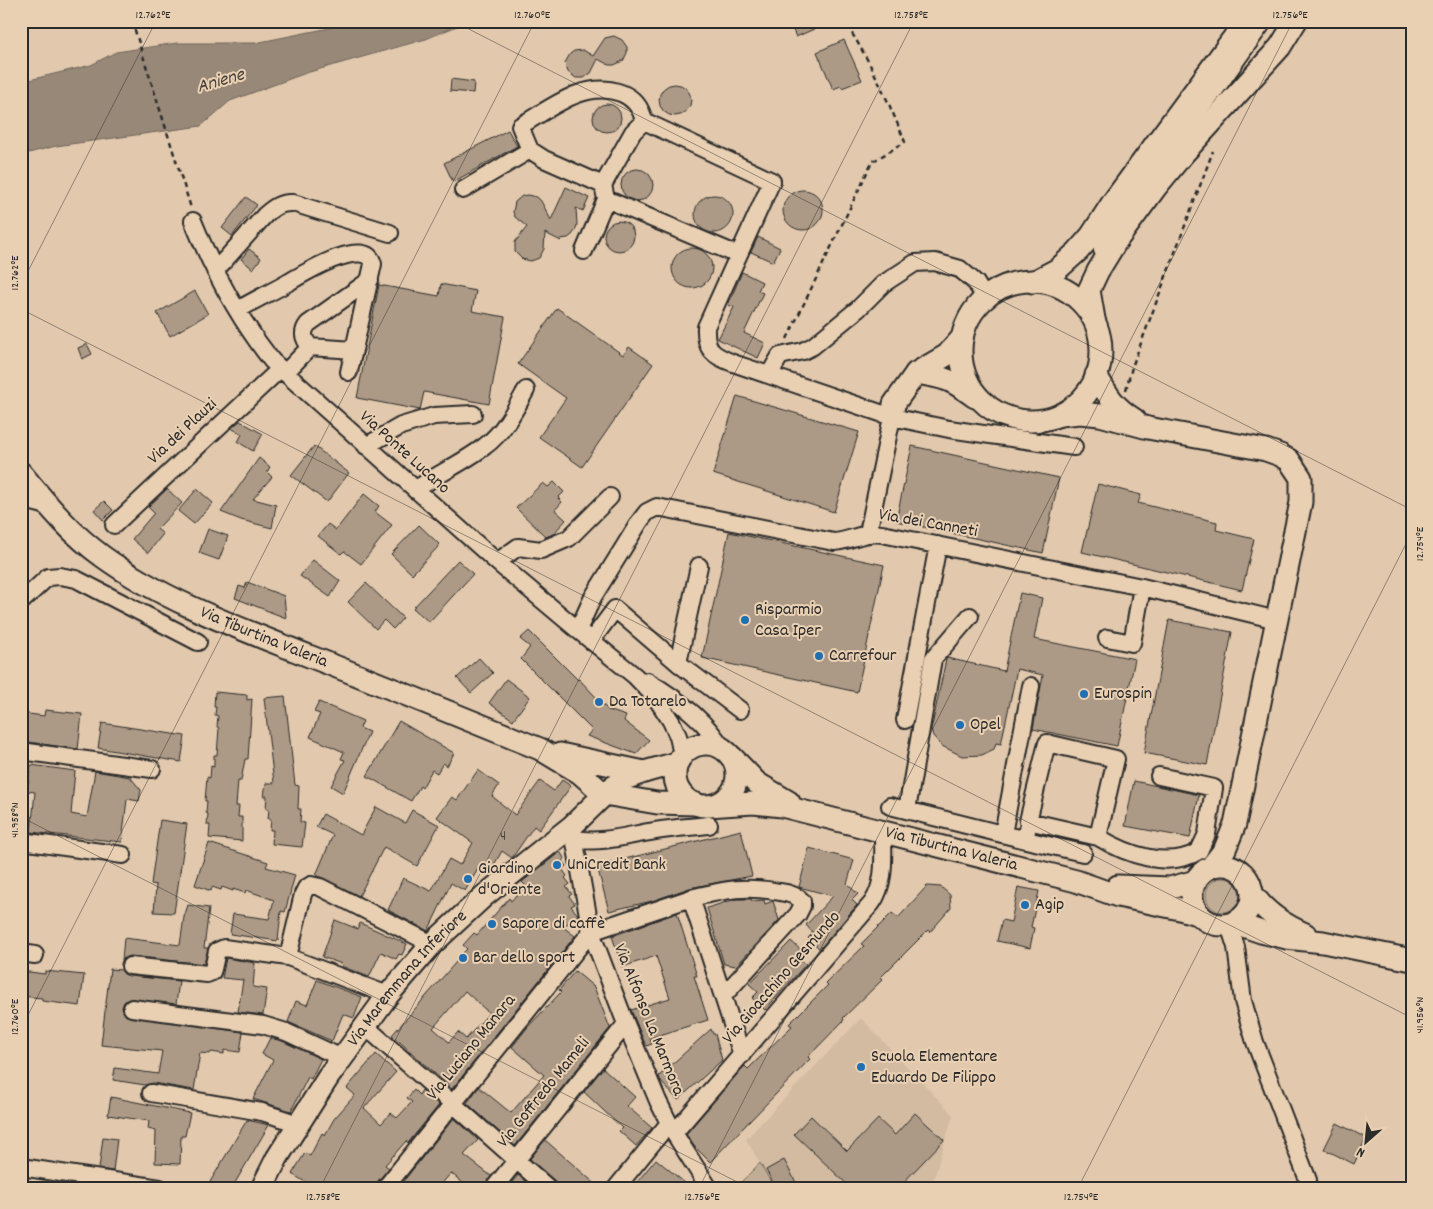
<svg xmlns="http://www.w3.org/2000/svg" width="1433" height="1209" viewBox="0 0 1433 1209" font-family="Dekko,sans-serif">
<style>
.built{fill:#d2bba1}
.green{fill:#c1ac95;stroke:#766c60}
.water{fill:#988878;stroke:#6c6359}
.building{fill:#ad9a86;stroke:#2b2b2b;fill-rule:evenodd}
.lines{fill:none;stroke-linecap:round;stroke-linejoin:round}
.minor-casing{stroke:#2b2b2b;stroke-width:20}
.major-casing{stroke:#2b2b2b;stroke-width:25}
.path{stroke:#2b2b2b;stroke-width:2.5;stroke-dasharray:5 4;stroke-linecap:butt}
.minor{stroke:#ead0b2;stroke-width:16}
.major{stroke:#ead0b2;stroke-width:21}
.ticks{fill:none;stroke:#2b2b2b;stroke-width:1;stroke-opacity:0.45}
.poi-dot{fill:#1f6fb2;stroke:#ead0b2;stroke-width:2}
.labels{text-anchor:middle;dominant-baseline:central;stroke-width:4;stroke-linejoin:round;paint-order:stroke}
.number-label{font-size:15px;fill:#4c4742}
.street-label{font-size:18px;fill:#2b2b2b;stroke:#ead0b2}
.poi-label{font-size:18px;fill:#2b2b2b;stroke:#ead0b2;text-anchor:start}
.water-label{font-size:19px;font-style:italic;fill:#46423e;stroke:#ead0b2}
.neatline{fill:none;stroke:#2b2b2b;stroke-width:2}
.ticks-label{font-size:12px;text-anchor:middle;fill:#2b2b2b}
</style>
<rect width="100%" height="100%" fill="#e2c9ad"/>
<filter id="ink" filterUnits="userSpaceOnUse"><feTurbulence type="fractalNoise" baseFrequency=".02" numOctaves="2"/><feDisplacementMap in="SourceGraphic" scale="10" xChannelSelector="R" yChannelSelector="G"/><feConvolveMatrix kernelMatrix="1 2 1 2 8 2 1 2 1" color-interpolation-filters="sRGB"/></filter>
<g filter="url(#ink)">
<path class="built" d="M861 1018 953 1115 931 1188H774L746 1139Z"/>
<path class="green" d="M1206 895a17 17 0 1 1 34 0a17 17 0 1 1-34 0Z
M760 1163 774 1188H735Z"/>
<path class="water" d="M364 21H469L426 39 306 73 230 101 201 126 56 146 21 155V82L91 65 116 52 177 43H255Z"/>
<path class="building" d="M789 21H832L796 37Z
M614 36 622 40 627 47V53L623 61 614 65H609L598 59 591 73 584 78H576L568 72 565 63 570 54 574 51 583 50 593 56 605 38Z
M844 40 862 80 842 88 841 86 833 89 817 52Z
M451 79 474 82 473 93 450 91Z
M659 100a16 16 0 1 1 32 0a16 16 0 1 1-32 0Z
M593 118a14 14 0 1 1 28 0a14 14 0 1 1-28 0Z
M508 130 517 146 453 182 444 163Z
M621 185a16 16 0 1 1 32 0a16 16 0 1 1-32 0Z
M566 187 589 198 583 211 576 208 577 225 575 231 572 235 568 238 560 239 561 241 545 233 544 249 539 258 531 261 522 259 515 252V242L527 227 515 217 513 212 515 202 522 196 527 195 537 197 541 201 551 220Z
M783 210a20 20 0 1 1 40 0a20 20 0 1 1-40 0Z
M695 214a19 19 0 1 1 38 0a19 19 0 1 1-38 0Z
M246 197 257 205 232 236 222 228Z
M604 236a15 15 0 1 1 30 0a15 15 0 1 1-30 0Z
M758 237 780 248 773 262 751 252Z
M672 268a20 20 0 1 1 40 0a20 20 0 1 1-40 0Z
M249 249 261 258 253 269 241 259Z
M742 272 762 282 758 291 763 293 744 333 765 343 758 358 718 339 734 307 728 305Z
M441 284 476 291 472 311 505 317 489 404 424 392 420 410 357 398 379 285 439 296Z
M195 291 208 314 170 336 157 313Z
M557 308 623 355 629 347 653 364 582 467 539 437 566 398 518 364Z
M87 344 92 354 82 359 78 348Z
M737 396 859 432 834 512 713 474Z
M240 421 263 434 253 451 238 442 242 434 231 428Z
M314 446 349 473 327 502 291 475Z
M912 446 1059 478 1043 553 896 521Z
M259 458 270 467 267 472 272 477 253 499 276 505 272 528 241 520 221 512Z
M554 482 564 492 558 498 562 502 555 510 566 520 553 534 546 537 516 508 543 483 548 487Z
M1098 484 1141 495 1138 503 1217 522 1216 530 1254 539 1242 590 1082 552Z
M167 489 182 503 157 529 163 534 148 553 132 539 154 513 148 507Z
M197 489 213 503 194 524 178 511Z
M364 494 379 506 375 512 392 525 361 564 344 551 341 554 318 536 328 524 336 530Z
M104 501 113 510 103 520 94 510Z
M419 525 440 545 412 574 391 554Z
M208 529 228 536 219 560 199 553Z
M729 532 884 565 857 692 702 658Z
M313 560 340 581 330 597 300 576Z
M458 560 473 574 429 622 413 608Z
M247 582 284 596 286 618 235 598 239 586 245 588Z
M366 583 403 618 393 629 384 620 376 629 348 602Z
M1020 593 1042 598 1034 639 1135 659 1117 746 1033 729 1043 675 1017 669 1001 744 996 743 994 749 982 755 962 756 942 746 933 736 931 729 933 721 946 659 947 658 1004 671Z
M1169 620 1232 632 1207 765 1144 753Z
M529 631 578 680 579 679 608 710 626 716 624 721 649 740 636 754 587 736 592 730 521 659 530 647 520 639Z
M479 658 493 673 471 693 457 678Z
M506 679 530 697 513 720 489 703Z
M215 692 247 695V700L252 699 248 759H245L241 781H238L236 806H239L238 817H242V841L209 838 210 825H207L208 814 206 813 207 801H205L207 777 210 778 211 766 214 767V755H217L219 728 217 727 218 716 215 715 216 707H214Z
M285 696 295 785 299 786 298 809H301L300 822 305 823 302 847 272 844 273 830H270L271 819H268L269 809H266L267 796H264L266 783H274L264 698Z
M319 702 363 721 360 728 369 732 343 793 331 786 345 760 341 759 344 752 310 737 320 714 314 712Z
M45 710 82 714 78 749 21 741V713L44 716Z
M399 721 454 753 447 766 443 763 437 773 432 770 422 788 420 786 411 801 367 776Z
M102 723 185 736 181 762 98 748Z
M31 765 75 771 71 814 87 817 95 771 130 777 141 790 139 801 127 799 122 842 31 832 35 792 27 791Z
M478 770 499 785 492 796 515 815 540 781 554 791 562 780 571 786 539 830 534 826 512 858 502 851 488 875 478 869 465 891 451 883 428 931 388 910 403 878 431 891 449 859 460 865 473 843 437 817 452 797 457 800Z
M1134 781 1199 795 1190 838 1125 826Z
M376 807 405 823 412 810 439 825 417 866 384 847 359 896 316 875 333 835 316 827 323 814 361 835Z
M160 820 187 824 174 913 154 912 156 885 151 884Z
M741 830 752 876 689 888 652 901 609 911 597 866Z
M209 843 268 862 266 867 295 875 285 912 281 911 278 941 230 934 233 914 269 919 274 900 246 890 245 893 233 889V891L222 887 221 890 212 887 211 891 195 885Z
M809 848 854 860 847 884 858 894 852 900 857 905 820 949 808 938 813 933 806 925 833 896 799 887Z
M560 852 565 859 562 861 566 866 562 869 567 876 565 878 570 884 566 887 572 894 569 896 575 904 571 906 578 915 563 927 575 936 452 1089 392 1035 457 961 456 960 467 949 463 945 474 933 477 935 509 898 511 901 525 885 522 882ZM465 991 489 1013 466 1039 458 1032 449 1042 433 1028Z
M927 886 941 887 950 895 951 908 930 932 928 930 881 977 883 979 843 1018 844 1020 808 1057 810 1059 710 1162 694 1146 686 1134 740 1071 745 1066 748 1069 792 1026 789 1024 828 985 826 983 864 946 861 944 892 913 898 918Z
M1018 887 1039 891 1031 927 1034 928 1030 948 997 941 1002 920 1011 922Z
M736 899H751L752 901 764 900 765 904 773 901 779 920 736 966 724 964 707 908Z
M188 905 209 908 204 948H208L204 964 131 956 126 957 122 960 124 938 180 945 184 917Z
M677 913 697 976H694L708 1020 650 1038 652 1044 646 1046 631 1010 670 998 656 956 622 967 612 936Z
M335 920 358 929 360 923 407 944 402 955 399 954 396 959 381 952 369 977 341 966 342 964 322 957Z
M791 941 804 953 799 958 806 964 765 1010 752 998 758 992 749 984Z
M226 958 255 963 253 987 267 989 263 1015 238 1012 243 980 222 978Z
M110 969 121 970 124 974 129 976 179 981 176 1004 129 999 124 1002 122 1007 123 1012 126 1016 243 1032 240 1052 224 1050V1054L211 1052 210 1054 200 1053 194 1090 153 1083 145 1085 113 1080 115 1068 158 1074 162 1051 101 1045Z
M21 971 45 974V971L84 975 80 1006 42 1001V998L21 996Z
M575 971 594 987 610 1028 515 1146 467 1103 479 1087 511 1113 544 1075 512 1047 527 1028 561 992 559 990Z
M317 980 362 997 354 1018 343 1014 332 1041 288 1022 296 1001 307 1005Z
M711 1029 713 1034H715L722 1060 678 1100 661 1082 659 1076Z
M270 1038 282 1041 321 1059 311 1079 308 1077 291 1111 253 1099 273 1060 262 1054Z
M376 1054 396 1072 364 1108 381 1124 391 1113 397 1118 412 1102 407 1098 414 1090 419 1095 422 1090 439 1105 408 1143 406 1141 385 1165 389 1168 377 1182 375 1188H315L292 1174 305 1153 310 1156 322 1133 325 1135 334 1119 355 1095 347 1088Z
M603 1068 635 1097 627 1106 652 1128 636 1146 619 1131 622 1128 584 1092Z
M111 1097 190 1113 185 1136H181L180 1164 155 1163 156 1131 148 1129 149 1121 108 1115Z
M915 1113 944 1140 898 1188H851L794 1134 811 1116 847 1151 878 1119 895 1135Z
M454 1118 478 1140 464 1155 491 1176 484 1188H469L451 1173 438 1188H398Z
M247 1120 269 1125 232 1188H219L210 1182Z
M1337 1123 1366 1138 1354 1164 1324 1149Z
M103 1137 117 1139 113 1171 99 1169Z
M545 1140 600 1188H558L555 1181 530 1159Z
M656 1159 691 1188H632Z
M784 1160 799 1188H776L766 1170Z
M518 1175 533 1188H507Z"/>
<g class="lines">
<defs>
<path id="minor" d="M530 150 520 126C550 109 585 79 621 93 634 98 641 107 644 121
M463 190 530 150 544 159 603 185
M606 199 738 255
M193 221C213 271 239 319 272 361L497 562 578 630 635 676 656 698 671 721 678 736 682 755
M1102 250 1123 209 1148 173 1215 90 1264 21
M584 251 606 199 603 185 633 132 644 121 772 181 706 327C705 351 713 355 733 363L892 417 949 429 1074 447
M215 271 265 215C274 207 281 202 293 203L390 233
M238 310C254 300 272 292 289 282 303 274 366 235 373 264L349 372
M310 347C304 339 301 333 308 324L370 280
M285 373 310 347 354 350
M769 375 780 356 803 351 813 346 858 309 883 284 915 263 935 262 960 269 976 283 985 298
M366 446 401 426 434 416 473 414
M415 490C437 474 463 463 485 446 503 433 515 410 526 390
M21 496 32 502 48 506
M114 525 280 369
M868 533 892 417
M497 562 518 547 541 550 569 538 610 497
M21 602 48 577 60 576 76 579 198 642
M578 630 593 597 640 521 647 512 657 507 834 542C851 541 864 531 882 534L1142 587 1277 620
M1107 638 1132 643 1142 587
M591 641 615 609 678 663 740 710
M678 663 699 566
M647 681C676 698 705 719 722 748
M905 720 938 545
M1047 743 1116 759 1098 837 1028 821Z
M21 751 152 769
M890 806 1026 840
M907 810 933 659 970 616
M572 826 591 932 626 1024 658 1101 674 1133 709 1188
M1027 830 1026 840 1083 853
M1003 834 1031 686
M1098 837C1126 854 1168 870 1199 851L1207 834 1214 788 1159 776
M575 839C603 844 628 835 655 831 673 828 691 827 709 825
M21 841 123 855
M691 898C725 890 745 885 780 892 788 893 796 895 802 901V906L798 914 723 996
M1229 925 1236 947 1243 1001 1255 1042 1308 1180
M21 953 35 955
M130 966 207 974 212 972 213 969 217 951 224 948 288 957
M388 995 288 957 303 894 306 888 311 885 320 887 432 944
M132 1008 263 1025 286 1032 342 1058
M365 1026 548 1188
M151 1093 262 1112 299 1124
M674 1133 872 903C886 883 883 856 883 833
M21 1167 160 1188
M385 1188 591 932 691 898 742 1055
M494 1188 626 1024
M616 1188 669 1123"/>
<g id="major">
<circle cx="1031" cy="351" r="70"/>
<path d="M1033 282 1058 269 1078 251 1091 236 1113 202 1246 21"/>
<path d="M1094 319 1089 290 1098 271 1117 240 1156 187 1183 154 1280 47 1296 21"/>
<path d="M916 373C945 377 952 380 975 397"/>
<path d="M1096 375C1108 396 1114 407 1135 420"/>
<path d="M1060 415 1080 413 1100 415 1148 428 1266 450 1280 455 1289 460 1301 478V502L1235 824 1225 849 1211 867"/>
<path d="M892 417 894 404 916 373 947 355 962 338"/>
<path id="s1" d="M21 473C47 504 69 532 102 556 164 601 239 628 309 656 386 686 463 718 540 749L580 773 604 794 657 803 696 804"/>
<circle cx="706" cy="775" r="31"/>
<path d="M560 754 644 772 676 763"/>
<path d="M732 757 757 783 789 802"/>
<path id="s2" d="M708 806 753 803 782 806 1076 881 1118 896 1180 909 1200 915"/>
<circle cx="1222" cy="895" r="30"/>
<path d="M1118 886 1170 888 1196 881"/>
<path d="M1253 895C1267 914 1284 925 1305 934"/>
<path d="M1235 923 1261 932 1287 938 1323 942 1412 960"/>
<path id="s3" d="M262 1188 277 1158 329 1076 388 995 432 944 484 896 572 826 610 789 627 778 644 772"/>
</g>
</defs>
<use href="#minor" class="minor-casing"/>
<use href="#major" class="major-casing"/>
<path class="path" d="M132 21 191 208
M787 339 872 162 905 142C888 100 869 58 844 21
M1126 390 1132 367 1213 151"/>
<use href="#minor" class="minor"/>
<use href="#major" class="major"/>
</g>
</g>
<path class="ticks" d="M453 21 1412 510M21 285 156 21M21 309 1412 1018M21 817 749 1188M21 1029 535 21M320 1188 914 21M699 1188 1293 21M1078 1188 1412 532"/>
<g class="poi-dot">
<circle cx="745" cy="620" r="5"/>
<circle cx="819" cy="656" r="5"/>
<circle cx="1084" cy="694" r="5"/>
<circle cx="599" cy="702" r="5"/>
<circle cx="960" cy="725" r="5"/>
<circle cx="557" cy="865" r="5"/>
<circle cx="468" cy="879" r="5"/>
<circle cx="1025" cy="905" r="5"/>
<circle cx="492" cy="924" r="5"/>
<circle cx="463" cy="958" r="5"/>
<circle cx="861" cy="1067" r="5"/>
</g>
<g class="labels">
<g class="number-label">
<text x="503" y="837">4</text>
</g>
<g class="street-label">
<text transform="translate(183 432) rotate(-43)">Via dei Plauzi</text>
<text transform="translate(404 453) rotate(42)">Via Ponte Lucano</text>
<text transform="translate(928 524) rotate(10)">Via dei Canneti</text>
<text stroke="none"><textPath href="#s1" startOffset="298">Via Tiburtina Valeria</textPath></text>
<text stroke="none"><textPath href="#s2" startOffset="249">Via Tiburtina Valeria</textPath></text>
<text transform="translate(782 978) rotate(-49)">Via Gioacchino Gesmundo</text>
<text stroke="none"><textPath href="#s3" startOffset="256">Via Maremmana Inferiore</textPath></text>
<text transform="translate(648 1020) rotate(68)">Via Alfonso La Marmora</text>
<text transform="translate(472 1048) rotate(-51)">Via Luciano Manara</text>
<text transform="translate(544 1093) rotate(-51)">Via Goffredo Mameli</text>
</g>
<g class="poi-label">
<text x="755" y="610">Risparmio<tspan x="755" dy="21">Casa Iper</tspan></text>
<text x="829" y="656">Carrefour</text>
<text x="1094" y="694">Eurospin</text>
<text x="609" y="702">Da Totarelo</text>
<text x="970" y="725">Opel</text>
<text x="567" y="865">UniCredit Bank</text>
<text x="478" y="869">Giardino<tspan x="478" dy="21">d'Oriente</tspan></text>
<text x="1035" y="905">Agip</text>
<text x="502" y="924">Sapore di caffè</text>
<text x="473" y="958">Bar dello sport</text>
<text x="871" y="1057">Scuola Elementare<tspan x="871" dy="21">Eduardo De Filippo</tspan></text>
</g>
<g class="water-label">
<text transform="translate(221 82) rotate(-16)">Aniene</text>
</g>
</g>
<rect width="1433" height="1209" fill="none" stroke="#ead0b2" stroke-width="55"/>
<g transform="translate(1366 1142) rotate(207)" stroke="#ead0b2" stroke-width="4" paint-order="stroke">
<path d="M0-4L9 19L0 12L-9 19Z" fill="#2b2b2b"/>
<text y="-8" font-size="14" font-weight="bold" text-anchor="middle" fill="#2b2b2b">N</text>
</g>
<rect x="28" y="28" width="1378" height="1154" class="neatline"/>
<g class="ticks-label">
<text x="153" y="18">12.762°E</text>
<text x="532" y="18">12.760°E</text>
<text x="911" y="18">12.758°E</text>
<text x="1290" y="18">12.756°E</text>
<text transform="translate(14 273) rotate(-90)" y="4">12.762°E</text>
<text transform="translate(1419 544) rotate(-90)" y="4">12.754°E</text>
<text transform="translate(14 820) rotate(-90)" y="4">41.958°N</text>
<text transform="translate(1419 1015) rotate(-90)" y="4">41.956°N</text>
<text transform="translate(14 1017) rotate(-90)" y="4">12.760°E</text>
<text x="323" y="1200">12.758°E</text>
<text x="702" y="1200">12.756°E</text>
<text x="1081" y="1200">12.754°E</text>
</g>
</svg>
